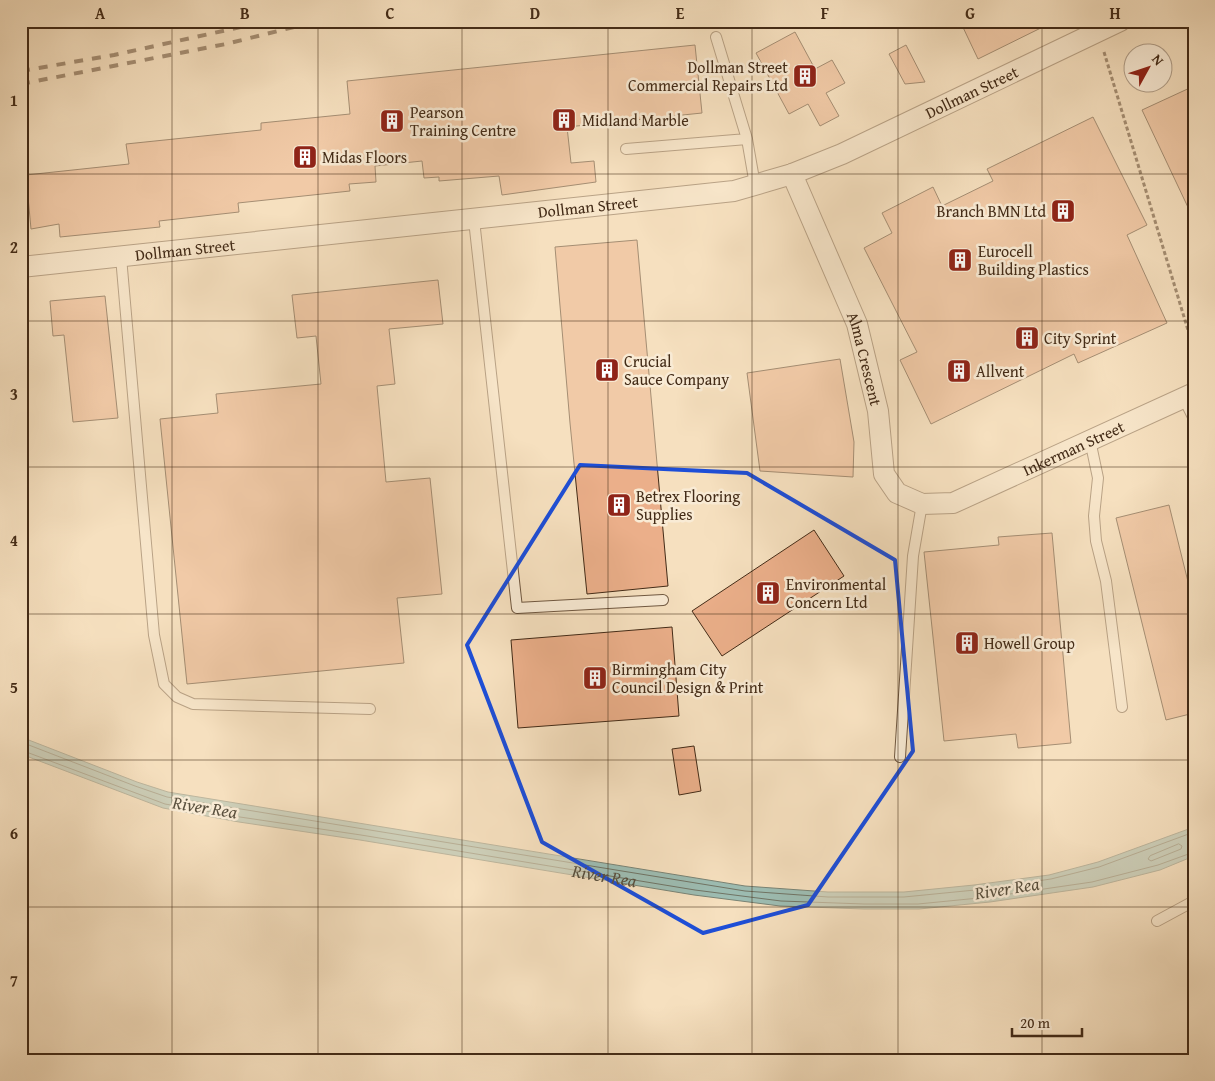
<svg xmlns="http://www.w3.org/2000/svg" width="1215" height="1081" viewBox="0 0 1215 1081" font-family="'Gentium Book Plus',serif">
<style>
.water{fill:#9dbdb3;stroke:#798375}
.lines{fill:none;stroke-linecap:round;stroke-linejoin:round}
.shore{stroke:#707465;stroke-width:1}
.building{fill:#ebaf8a;stroke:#432b17}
.lane-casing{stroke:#705841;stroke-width:12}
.street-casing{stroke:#705841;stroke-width:22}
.path{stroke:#432b17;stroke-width:3;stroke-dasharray:4 2.5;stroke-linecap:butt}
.lane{stroke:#f9ebd5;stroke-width:10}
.street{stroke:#f9ebd5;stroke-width:20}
.rail{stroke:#432b17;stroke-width:4;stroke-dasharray:9 9;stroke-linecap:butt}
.marked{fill:none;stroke:#1d4ed8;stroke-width:4;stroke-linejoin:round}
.grid{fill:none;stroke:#432b17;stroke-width:1;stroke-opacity:0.55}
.labels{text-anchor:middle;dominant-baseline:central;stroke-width:5;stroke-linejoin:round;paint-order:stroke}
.poi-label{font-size:16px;fill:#432b17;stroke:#f9ebd5;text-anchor:start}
.street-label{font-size:16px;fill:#432b17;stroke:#f9ebd5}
.water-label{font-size:18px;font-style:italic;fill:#5a503e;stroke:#f9ebd5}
.neatline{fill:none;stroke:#432b17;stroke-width:2}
.grid-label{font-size:16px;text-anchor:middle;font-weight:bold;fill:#432b17}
</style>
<rect width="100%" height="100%" fill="#f6e0bf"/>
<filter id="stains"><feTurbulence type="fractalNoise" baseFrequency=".004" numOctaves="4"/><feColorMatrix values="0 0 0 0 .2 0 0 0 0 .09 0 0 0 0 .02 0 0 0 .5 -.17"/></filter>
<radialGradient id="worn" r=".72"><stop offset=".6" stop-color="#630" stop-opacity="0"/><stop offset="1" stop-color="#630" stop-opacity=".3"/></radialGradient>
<path class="water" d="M21 737 137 782 168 792 745 886 828 892H904L974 885 1049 875 1098 862 1194 827V856L1160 870 1093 887 990 902 919 909H864L780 906 694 895 360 840 239 822 163 808 21 754Z"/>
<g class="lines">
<g class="shore">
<path d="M21 742 135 786 167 797 745 891 828 897H904L975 890 1051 879 1099 867 1194 832"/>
<path id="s1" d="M21 750 165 804 240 817 361 835 695 890 781 901 864 904H918L989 897 1092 882 1158 865 1194 852"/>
<path d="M1179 844 1182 846 1181 849 1151 861 1148 859 1150 856Z"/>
</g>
</g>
<path class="building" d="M960 21H1055L978 59Z
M795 32 815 69 832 60 845 83 826 93 839 116 820 126 808 104 789 114 756 53Z
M695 45 702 113 567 127 571 163 594 161 596 182 502 195 499 176 439 181V177L424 178 422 161 375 166 376 182 349 184 350 191 238 203 239 212 159 221 160 227 60 237 59 224 31 229 26 175 129 164 126 144 261 130V123L350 114 347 81Z
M906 45 925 82 905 84 889 54Z
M1194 86V220L1142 110Z
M1093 117 1147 225 1127 235 1167 323 1078 363 1074 354 931 424 900 360 917 352 864 248 892 233 882 213 933 187 942 206 993 181 987 169Z
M637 240 668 586 587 594 570 423 555 247Z
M438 280 443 324 389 329 395 384 377 386 386 482 430 478 442 594 397 598 404 663 187 684 160 419 218 413 216 394 321 384 316 336 297 338 292 295Z
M105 296 118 418 73 422 64 335 53 336 50 301Z
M840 359 854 442 853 477 760 471 747 373Z
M1169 505 1194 606V713L1166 720 1116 518Z
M814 530 844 576 722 656 692 611Z
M1052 533 1071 743 1018 748 1016 734 944 741 924 552 999 545 998 537Z
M672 627 679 716 518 728 511 640Z
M694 746 701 791 679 795 672 749Z"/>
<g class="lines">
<defs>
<path id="lane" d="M716 37 747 139
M626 149 747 139 755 185
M474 220 517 608 663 600
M121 257 154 635 164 684 177 697 193 704 370 709
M1183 397 1194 419
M1090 440 1098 478 1094 516 1096 541 1106 581 1122 707
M900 757 913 556 922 504
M1157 921 1194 901"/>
<g id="street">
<path id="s2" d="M792 174 857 324 878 411 884 474 897 493 922 504 953 503 1194 393"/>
<path id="s3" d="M21 267 734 191 792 174 842 154 1120 21"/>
</g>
</defs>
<use href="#lane" class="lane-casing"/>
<use href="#street" class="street-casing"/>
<path class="path" d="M1104 52 1194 350"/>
<use href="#lane" class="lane"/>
<use href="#street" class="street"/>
<path class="rail" d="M21 71 114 55 268 21
M21 84 226 44 318 21"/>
</g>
<path d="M0 0H1215V1081H0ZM580 465 747 473 895 560 913 751 808 905 703 933 542 842 467 645Z" fill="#f6e0bf" fill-opacity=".55" fill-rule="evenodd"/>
<path class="marked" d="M580 465 747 473 895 560 913 751 808 905 703 933 542 842 467 645Z"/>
<path class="grid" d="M172 21V1060M318 21V1060M462 21V1060M608 21V1060M752 21V1060M898 21V1060M1042 21V1060M21 174H1194M21 321H1194M21 467H1194M21 614H1194M21 760H1194M21 907H1194"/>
<defs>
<symbol id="building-square" viewBox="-11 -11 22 22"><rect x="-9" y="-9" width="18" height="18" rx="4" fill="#8f2418" stroke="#f9ebd5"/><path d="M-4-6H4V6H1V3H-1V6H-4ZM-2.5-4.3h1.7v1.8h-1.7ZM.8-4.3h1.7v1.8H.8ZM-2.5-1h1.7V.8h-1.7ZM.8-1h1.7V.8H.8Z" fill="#fff"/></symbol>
</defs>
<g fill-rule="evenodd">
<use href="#building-square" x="791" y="62" width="28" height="28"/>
<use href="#building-square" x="550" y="106" width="28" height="28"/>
<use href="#building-square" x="378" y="107" width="28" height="28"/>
<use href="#building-square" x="291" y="143" width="28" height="28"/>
<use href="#building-square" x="1049" y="197" width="28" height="28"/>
<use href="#building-square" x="946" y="246" width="28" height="28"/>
<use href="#building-square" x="1013" y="324" width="28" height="28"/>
<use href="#building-square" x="593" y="356" width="28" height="28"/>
<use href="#building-square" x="945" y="357" width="28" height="28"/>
<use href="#building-square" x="605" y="491" width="28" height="28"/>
<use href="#building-square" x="754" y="579" width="28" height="28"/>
<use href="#building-square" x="953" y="629" width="28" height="28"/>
<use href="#building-square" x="581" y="664" width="28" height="28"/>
</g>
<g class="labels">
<g class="poi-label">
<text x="788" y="67" text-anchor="end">Dollman Street<tspan x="788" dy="18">Commercial Repairs Ltd</tspan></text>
<text x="410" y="112">Pearson<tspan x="410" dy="18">Training Centre</tspan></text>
<text x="582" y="120">Midland Marble</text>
<text x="322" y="157">Midas Floors</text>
<text x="1046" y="211" text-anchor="end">Branch BMN Ltd</text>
<text x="978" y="251">Eurocell<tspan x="978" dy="18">Building Plastics</tspan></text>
<text x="1044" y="338">City Sprint</text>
<text x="624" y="361">Crucial<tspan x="624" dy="18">Sauce Company</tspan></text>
<text x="976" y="371">Allvent</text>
<text x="636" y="496">Betrex Flooring<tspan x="636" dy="18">Supplies</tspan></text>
<text x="786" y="584">Environmental<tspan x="786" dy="18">Concern Ltd</tspan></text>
<text x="984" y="643">Howell Group</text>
<text x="612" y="669">Birmingham City<tspan x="612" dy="18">Council Design &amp; Print</tspan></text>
</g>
<g class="street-label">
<text stroke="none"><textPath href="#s3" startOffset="975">Dollman Street</textPath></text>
<text stroke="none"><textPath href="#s3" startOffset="570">Dollman Street</textPath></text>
<text stroke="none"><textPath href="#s3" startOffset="165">Dollman Street</textPath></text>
<text stroke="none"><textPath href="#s2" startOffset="199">Alma Crescent</textPath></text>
<text stroke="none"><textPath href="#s2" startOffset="530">Inkerman Street</textPath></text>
</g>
<g class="water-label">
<text transform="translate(205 807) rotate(9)">River Rea</text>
<text stroke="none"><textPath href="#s1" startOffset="599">River Rea</textPath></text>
<text transform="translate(1007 888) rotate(-9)">River Rea</text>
</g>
</g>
<rect width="1215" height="1081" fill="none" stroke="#f6e0bf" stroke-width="55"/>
<g transform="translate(1148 68) rotate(50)"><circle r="24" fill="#f9ebd5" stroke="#b09e89"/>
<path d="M0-4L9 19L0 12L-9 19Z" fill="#8f2418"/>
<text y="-8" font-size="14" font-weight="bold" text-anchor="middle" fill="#432b17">N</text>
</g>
<path d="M1012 1028v8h70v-8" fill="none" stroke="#432b17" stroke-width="2.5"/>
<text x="1020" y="1028" font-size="15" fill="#432b17" stroke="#f9ebd5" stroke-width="4" paint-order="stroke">20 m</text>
<rect x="28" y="28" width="1160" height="1026" class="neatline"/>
<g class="grid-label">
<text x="100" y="19">A</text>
<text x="245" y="19">B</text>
<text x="390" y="19">C</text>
<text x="535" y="19">D</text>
<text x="680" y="19">E</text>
<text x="825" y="19">F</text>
<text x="970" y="19">G</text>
<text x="1115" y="19">H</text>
<text x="14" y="106">1</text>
<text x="14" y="253">2</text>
<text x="14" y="400">3</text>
<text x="14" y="546">4</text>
<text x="14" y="693">5</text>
<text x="14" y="839">6</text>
<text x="14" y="986">7</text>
</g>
<rect width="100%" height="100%" filter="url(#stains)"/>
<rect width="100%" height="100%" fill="url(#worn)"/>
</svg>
